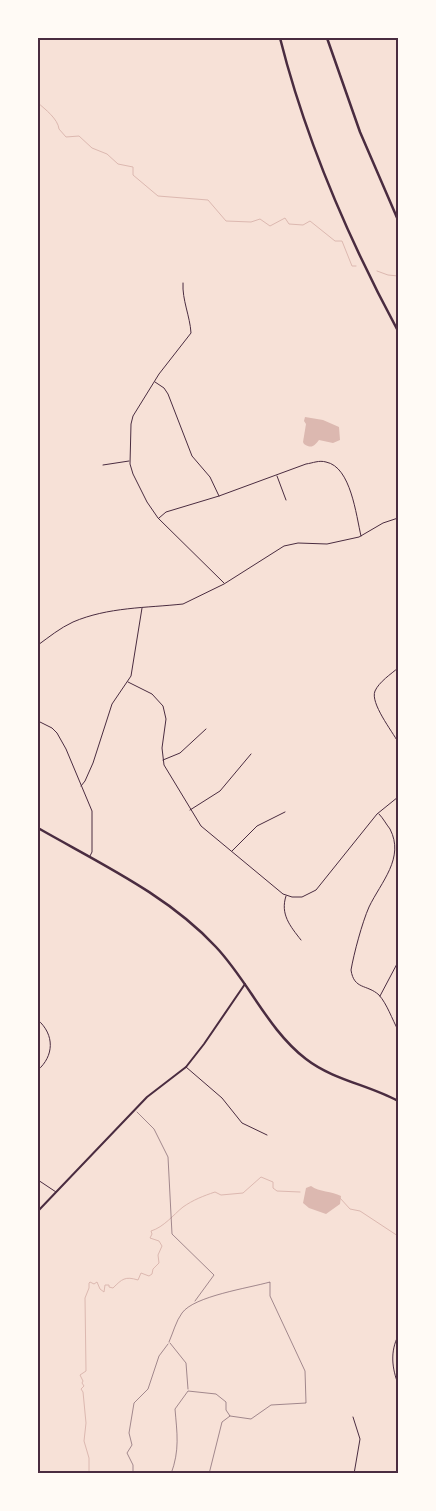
<svg xmlns="http://www.w3.org/2000/svg" width="436" height="1511" viewBox="0 0 436 1511" font-family="'IBM Plex Serif',serif">
<style>
.water{fill:#dcb8b0}
.lines{fill:none;stroke-linecap:round;stroke-linejoin:round}
.stream{stroke:#dcb8b0;stroke-width:1}
.path{stroke:#4a2c40;stroke-width:0.5}
.minor{stroke:#4a2c40;stroke-width:1}
.tertiary{stroke:#4a2c40;stroke-width:2}
.primary{stroke:#4a2c40;stroke-width:2.5}
.motorway{stroke:#4a2c40;stroke-width:2.5}
.neatline{fill:none;stroke:#4a2c40;stroke-width:2}
</style>
<rect width="100%" height="100%" fill="#f7e1d7"/>
<path class="water" d="M305 417 323 420 339 427 340 440 333 443 319 440C314 446 312 449 304 444L303 442 306 424 304 421Z
M311 1186C319 1192 332 1191 341 1196L340 1204 326 1214 309 1208 303 1203 306 1188Z"/>
<g class="lines">
<path class="stream" d="M38 103C45 109 58 119 59 129L66 137 79 136 92 148 107 154 118 164 133 167V175L158 196 208 200 226 221 251 222 260 219 270 226 285 218 289 224 303 225 310 221 335 241H342L352 266H356
M377 271 388 275 398 276
M340 1198 350 1209 360 1211 398 1236
M89 1474V1458L84 1441 86 1423 83 1392 81 1389 84 1386 82 1383 83 1381 80 1375 86 1371 85 1298 89 1288V1283L90 1282 94 1284 97 1282 100 1289 104 1292 105 1285H109V1287L113 1288C122 1279 125 1276 138 1280L141 1273 149 1276 152 1274 153 1269 159 1263 158 1255 162 1246 159 1241 150 1238 152 1234 151 1231C164 1227 173 1215 183 1207 193 1200 203 1196 215 1192L221 1195 243 1193 261 1177 273 1182V1188L277 1191 300 1192"/>
<path class="path" d="M137 1112 154 1129 168 1157 172 1234 214 1275 195 1301
M169 1342C173 1333 176 1321 182 1313 194 1296 249 1288 270 1282V1296L305 1371 306 1403 271 1405 251 1419 230 1416
M170 1343 186 1363 188 1389
M133 1474V1465L127 1453 132 1445 129 1433 134 1403 148 1389 159 1356 168 1344
M171 1474C180 1450 177 1433 175 1409L188 1391 216 1394 226 1402V1410L230 1416 222 1422 209 1474"/>
<path class="minor" d="M183 283C182 300 190 316 191 333L159 374 133 416 131 424 130 464 133 474 147 502 158 518 224 583
M155 382 164 388 168 394 192 456 210 477 219 496
M103 465 129 461
M277 476 286 500
M159 518 166 512 219 496 306 464C313 463 319 460 326 462 351 467 356 515 361 536
M38 645C49 637 60 628 73 622 108 607 146 608 183 604L224 584 284 546 298 543 327 544 359 537 383 523 398 518
M398 668C391 674 379 682 375 691 370 703 392 731 398 742
M128 682 152 694 163 706 166 719 162 748 164 765 201 826 283 894 292 897H302L316 890 377 814 398 797
M38 721 52 728 57 733 66 749 92 811V852L90 856
M163 760 180 753 206 729
M81 786 85 781 93 763 112 704 131 676 142 608
M190 810 220 791 251 754
M379 814C383 818 386 824 390 829 405 858 381 882 369 907 362 923 354 953 351 970 354 990 367 984 379 995 387 1004 392 1019 398 1030
M232 851 257 826 285 812
M286 896C280 914 290 926 301 940
M380 996 398 962
M38 1020C55 1035 54 1056 38 1070
M186 1067 222 1098 242 1123 267 1135
M38 1180 56 1192
M398 1336C390 1352 392 1368 398 1384
M353 1417 360 1439 354 1474"/>
<path class="tertiary" d="M38 1211 147 1097 186 1067 204 1044 245 984"/>
<path class="primary" d="M38 828C99 863 168 895 216 947 249 982 268 1030 306 1059 333 1080 369 1085 398 1101"/>
<path class="motorway" d="M280 38C306 141 348 238 398 331
M327 38 360 132 398 220"/>
</g>
<rect width="436" height="1511" fill="none" stroke="#fffaf5" stroke-width="78"/>
<rect x="39" y="39" width="358" height="1433" class="neatline"/>
</svg>
